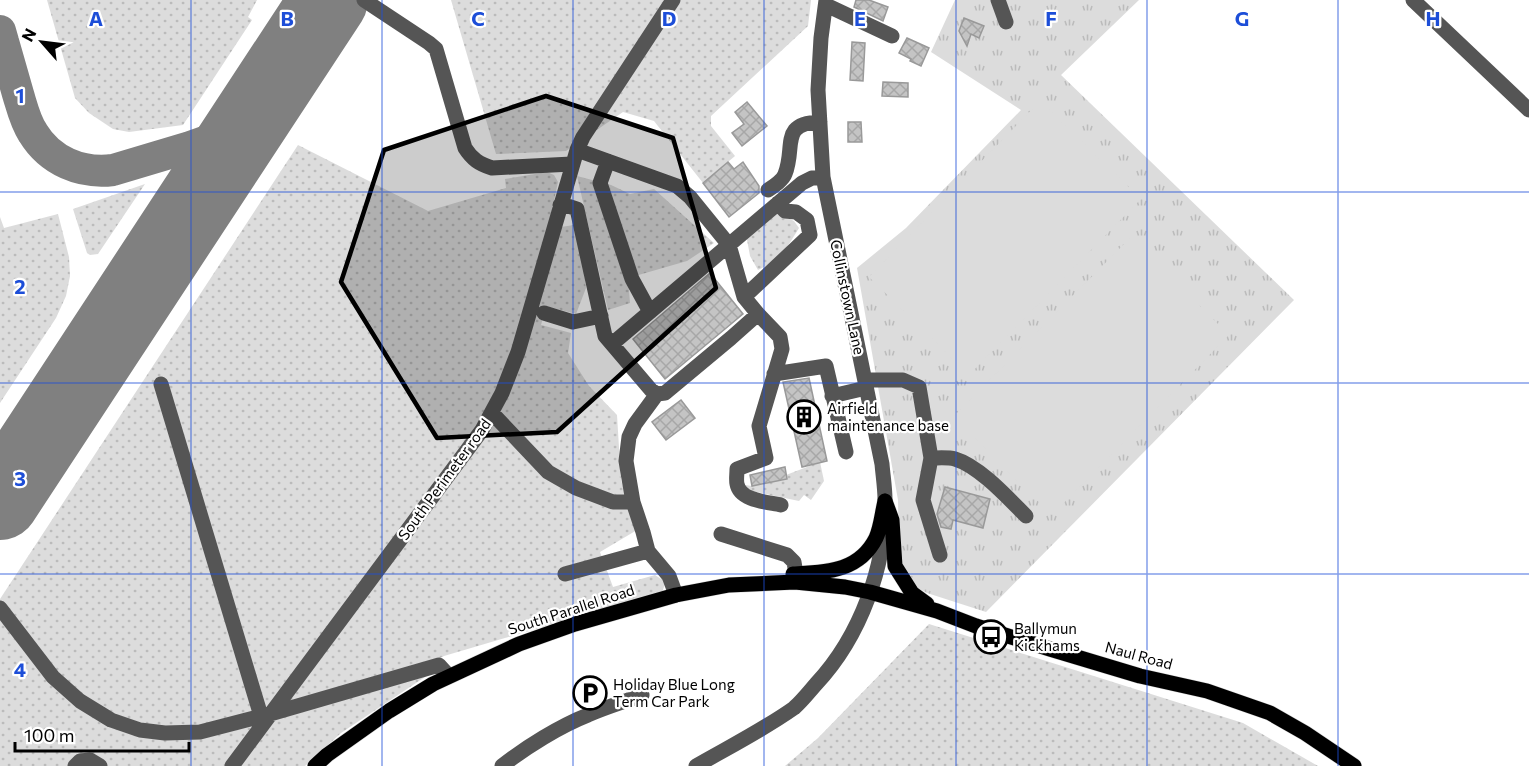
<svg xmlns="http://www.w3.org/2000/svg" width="1529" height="766" viewBox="0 0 1529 766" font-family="Commissioner,sans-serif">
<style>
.grass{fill:url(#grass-dots)}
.park{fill:url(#park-tufts)}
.pitch{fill:#dcdcdc}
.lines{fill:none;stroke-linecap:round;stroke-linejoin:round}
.taxiway{stroke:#808080;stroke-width:32}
.runway{stroke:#808080;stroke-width:78}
.building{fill:url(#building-cross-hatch);stroke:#999;stroke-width:1.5}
.major-casing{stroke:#dbdbdb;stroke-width:16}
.minor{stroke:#555;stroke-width:15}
.major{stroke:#000;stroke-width:15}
.marked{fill:#000;fill-opacity:0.2;stroke:#000;stroke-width:4.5;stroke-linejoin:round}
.grid{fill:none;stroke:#1d4ed8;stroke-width:1.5;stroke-opacity:0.55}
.labels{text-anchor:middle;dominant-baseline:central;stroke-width:4.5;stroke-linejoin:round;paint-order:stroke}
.street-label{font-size:15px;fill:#000;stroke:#fff}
.poi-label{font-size:15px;fill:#000;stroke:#fff;text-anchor:start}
.grid-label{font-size:20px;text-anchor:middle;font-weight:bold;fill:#1d4ed8;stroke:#fff;stroke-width:4.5;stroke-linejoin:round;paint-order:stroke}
</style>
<defs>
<pattern id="grass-dots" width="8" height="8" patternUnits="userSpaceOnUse" patternTransform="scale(1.5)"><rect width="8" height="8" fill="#dcdcdc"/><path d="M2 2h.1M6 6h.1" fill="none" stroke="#bbb" stroke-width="1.8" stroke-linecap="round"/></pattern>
<pattern id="park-tufts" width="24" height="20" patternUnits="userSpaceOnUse" patternTransform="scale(1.5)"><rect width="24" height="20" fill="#dcdcdc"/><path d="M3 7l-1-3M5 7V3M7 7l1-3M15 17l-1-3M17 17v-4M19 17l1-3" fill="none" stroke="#bbb"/></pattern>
<pattern id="building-cross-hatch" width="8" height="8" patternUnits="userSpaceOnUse" patternTransform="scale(1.5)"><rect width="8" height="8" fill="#c4c4c4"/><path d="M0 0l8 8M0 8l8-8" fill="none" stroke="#a7a7a7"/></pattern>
</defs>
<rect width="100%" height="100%" fill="#fff"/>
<path class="grass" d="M47 0H257L248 17 252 20 183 125 129 132 113 129 89 113 75 98Z
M451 0H811L808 26 711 116V126L735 156 703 183 654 121 623 112 566 151 496 154Z
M298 145 428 211 506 188 505 179 547 172 554 175 558 182 548 229 574 225 583 261 586 288 576 314 546 306 541 325 571 333 568 353 589 386 617 415 621 480 637 530 600 552 613 587 655 575 666 582 662 592 444 656 427 665 428 675 341 733 305 766H0V599Z
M577 176 611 185 630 194 654 189 714 243 687 261 628 278 630 303 608 310Z
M145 184 98 254 90 255 87 253 73 209Z
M778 213 794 221 799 228C786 249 781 259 758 270L750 256 746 234Z
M58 214 69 257 70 276 66 296 56 318 0 403V217L4 228Z
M820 462 824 481 811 500 804 495 799 501 747 490 745 485 752 486 787 479 786 475Z
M929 624 1243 723 1318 766H785L818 738Z"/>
<path class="park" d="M955 0H1139L1061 75 1294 300 986 612 927 593 912 585 899 567 898 500 857 268 906 228 1021 110 931 52Z"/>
<path class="pitch" d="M1040 101 1141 199 969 375 869 277Z
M1131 237 1229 335 1052 515 953 417Z"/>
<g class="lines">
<path class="taxiway" d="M314 23 322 0
M0 31C6 52 12 73 18 94 22 107 25 121 33 133 50 161 81 174 113 170L190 147 221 136 230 131 241 121 271 88"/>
<path class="runway" d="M0 501 329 0"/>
</g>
<path class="building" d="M856 0H869L888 7 883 21 854 7Z
M964 18 984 26 979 38 971 34 967 46 959 31Z
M907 38 929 48 921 66 910 61 911 59 899 53Z
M852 42 865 43 863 81 850 80Z
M883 82 908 83V97L882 96Z
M747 102 767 126 742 146 732 133 744 124 735 112Z
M848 122H861L862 142H848Z
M728 162 734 169 743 162 759 186V193L729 217 703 183Z
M710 273 743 314 665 379 633 339Z
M809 378 827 461 802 467 783 382Z
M681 400 695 418 666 440 652 422Z
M785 467 787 479 752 486 750 475Z
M945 487 990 499 983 528 953 520 951 529 941 527 937 514Z"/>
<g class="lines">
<defs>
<path id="major" d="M885 501 892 520 895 566 912 593 927 604
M793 574C826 572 859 572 876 538 881 527 882 513 885 501
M315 766 327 755 389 711 433 684 519 644 575 624 676 595 729 585 795 582 845 587 870 592 937 611 976 626 1050 649 1140 676 1207 691 1270 713 1305 733 1354 766"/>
</defs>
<use href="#major" class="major-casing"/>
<path class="minor" d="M364 0 429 43 436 49 465 148C472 159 479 164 492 168L572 164
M998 0 1006 22
M1413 0 1529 110
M826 5 892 36
M577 150 677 186 690 197 729 245 744 297 758 314
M608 161 600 183 632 279 650 312
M768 190C774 186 783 180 785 174 796 147 779 123 820 122
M560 205H565L577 209 605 336 651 390 657 394 665 393 731 338 758 314 780 337 782 349 759 426 766 458 737 469C737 474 736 480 737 484 740 501 768 502 781 505
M744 297 810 235 807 220 796 212 785 211 778 203
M544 313 573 322 601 316
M612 344 802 183 812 178 823 177
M774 374 826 366 846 452
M865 380H903L919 387 931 458 923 500 940 555
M161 384 261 716
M657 394 635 424 629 437 626 461 633 502 643 532 648 551 669 576 676 595
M832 396 866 388
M492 413 548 472 576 488 613 502H633
M931 458C938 458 948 457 955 459 979 466 1008 498 1026 516
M721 534 787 555 794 562 796 574
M565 574 648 551
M0 608 53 677 80 701 111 720 140 730 165 733 200 732 270 714 439 665 449 676
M75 766 80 761 90 760 100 766
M232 766 482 430 502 393 518 352 577 150 583 137 673 0
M502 766C526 747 560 726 588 715 606 707 624 702 642 695
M696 766C729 747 763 730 794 708 802 701 809 692 816 684 860 637 887 565 885 500 885 488 883 476 882 464L823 177 818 90 821 38 826 0"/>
<use href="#major" class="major"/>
</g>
<path class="marked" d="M546 96 673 138 716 288 557 432 437 438 341 282 384 150Z"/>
<path class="grid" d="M191 0V766M382 0V766M573 0V766M764 0V766M956 0V766M1147 0V766M1338 0V766M0 192H1529M0 383H1529M0 574H1529"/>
<defs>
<symbol id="building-ring" viewBox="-11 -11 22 22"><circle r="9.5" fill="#fff" stroke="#000" stroke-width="1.5"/><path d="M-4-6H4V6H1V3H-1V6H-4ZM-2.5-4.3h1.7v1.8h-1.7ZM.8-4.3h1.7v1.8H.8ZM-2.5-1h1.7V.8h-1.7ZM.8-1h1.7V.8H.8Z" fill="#000"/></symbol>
<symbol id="bus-ring" viewBox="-11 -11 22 22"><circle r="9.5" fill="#fff" stroke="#000" stroke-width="1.5"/><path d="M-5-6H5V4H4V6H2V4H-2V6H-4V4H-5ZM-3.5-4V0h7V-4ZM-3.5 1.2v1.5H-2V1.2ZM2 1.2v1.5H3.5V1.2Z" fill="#000"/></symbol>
<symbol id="parking-ring" viewBox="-11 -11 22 22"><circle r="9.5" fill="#fff" stroke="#000" stroke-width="1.5"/><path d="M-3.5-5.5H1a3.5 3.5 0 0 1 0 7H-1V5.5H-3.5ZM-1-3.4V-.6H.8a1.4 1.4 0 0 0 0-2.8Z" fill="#000"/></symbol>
</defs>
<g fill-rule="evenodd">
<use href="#building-ring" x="785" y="398" width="38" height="38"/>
<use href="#bus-ring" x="972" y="618" width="38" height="38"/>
<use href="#parking-ring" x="571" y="674" width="38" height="38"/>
</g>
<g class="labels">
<g class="street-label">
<text transform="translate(848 297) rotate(78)">Collinstown Lane</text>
<text transform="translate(444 479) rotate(-54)">South Perimeter road</text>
<text transform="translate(571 609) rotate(-18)">South Parallel Road</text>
<text transform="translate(1139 655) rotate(15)">Naul Road</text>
</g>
<g class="poi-label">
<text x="827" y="408">Airfield<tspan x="827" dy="17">maintenance base</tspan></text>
<text x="1014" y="628">Ballymun<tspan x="1014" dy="17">Kickhams</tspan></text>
<text x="613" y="684">Holiday Blue Long<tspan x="613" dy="17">Term Car Park</tspan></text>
</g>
</g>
<g class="grid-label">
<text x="96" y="26">A</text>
<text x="287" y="26">B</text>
<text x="478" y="26">C</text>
<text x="669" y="26">D</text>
<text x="860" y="26">E</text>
<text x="1051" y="26">F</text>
<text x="1242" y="26">G</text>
<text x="1433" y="26">H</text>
<text x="20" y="103">1</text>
<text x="20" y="294">2</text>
<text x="20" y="486">3</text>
<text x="20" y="677">4</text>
</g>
<g transform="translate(42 42) rotate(298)" stroke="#ffffff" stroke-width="4.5" paint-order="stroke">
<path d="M0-4.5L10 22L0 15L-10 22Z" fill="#000000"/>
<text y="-9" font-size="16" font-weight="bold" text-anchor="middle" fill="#000000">N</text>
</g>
<path d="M15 742v9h174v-9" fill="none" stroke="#000000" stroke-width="3"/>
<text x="24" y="742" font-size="18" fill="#000000" stroke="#ffffff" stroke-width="4.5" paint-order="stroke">100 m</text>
</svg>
